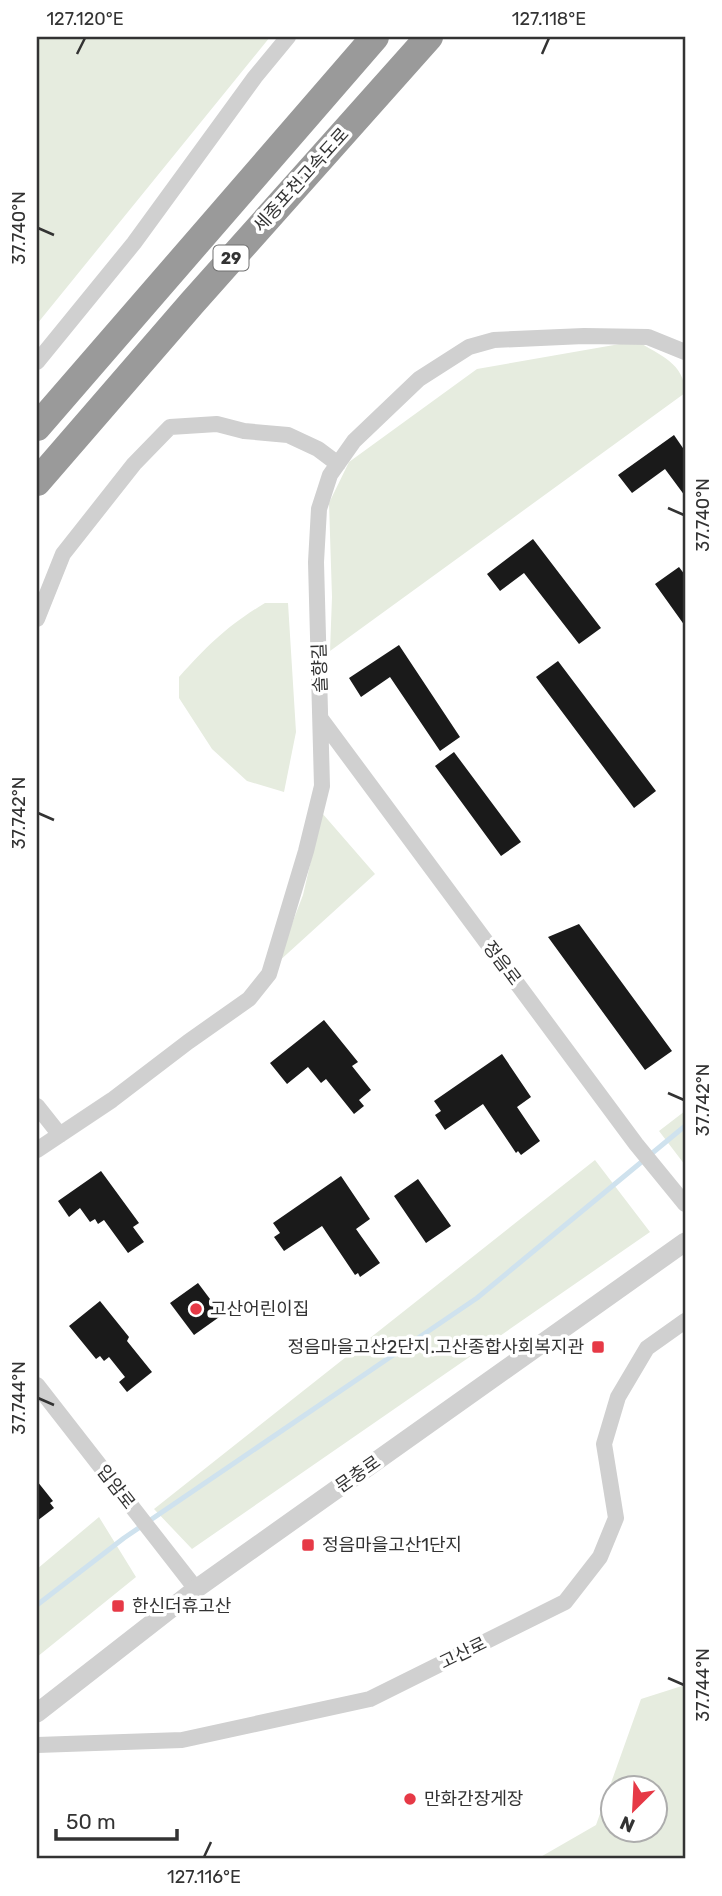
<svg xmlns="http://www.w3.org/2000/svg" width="722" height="1896" viewBox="0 0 722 1896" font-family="Rubik,'Noto Sans KR',sans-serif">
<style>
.green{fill:#e6ecdf;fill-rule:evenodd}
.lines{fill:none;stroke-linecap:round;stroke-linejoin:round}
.stream{stroke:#cfe2ee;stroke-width:5}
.building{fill:#1a1a1a}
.minor{stroke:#d0d0d0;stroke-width:16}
.tertiary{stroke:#d0d0d0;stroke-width:19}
.motorway{stroke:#9a9a9a;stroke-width:28}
.ticks{fill:none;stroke:#333;stroke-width:2.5}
.poi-dot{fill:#e63946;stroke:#fff;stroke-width:2.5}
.labels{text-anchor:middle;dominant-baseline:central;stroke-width:7;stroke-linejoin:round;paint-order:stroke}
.shield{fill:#fff;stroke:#707070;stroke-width:2}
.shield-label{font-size:16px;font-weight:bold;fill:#333}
.street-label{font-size:18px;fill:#333;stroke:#fff}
.poi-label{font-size:18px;fill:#333;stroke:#fff;text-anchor:start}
.neatline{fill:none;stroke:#333;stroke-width:2.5}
.ticks-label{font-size:18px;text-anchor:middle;fill:#333}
</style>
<rect width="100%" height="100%" fill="#fff"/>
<path class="green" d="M37 37H270L37 324Z
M637 341C659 355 685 363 685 393L330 651 332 597 329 503 349 462 477 369Z
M265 603H288L296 732 284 792 247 781 212 749 179 698V677C208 645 227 626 265 603Z
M322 813 375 874 277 963 303 895Z
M685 1111V1165L659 1131Z
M595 1160 650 1232 192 1549 154 1509Z
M99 1517 136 1577 37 1657V1569Z
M685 1685V1859H537L596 1825 641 1699ZM656 1787V1829H614V1787Z"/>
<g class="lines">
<path class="stream" d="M37 1605 124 1538 477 1298 685 1126"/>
</g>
<path class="building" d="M674 435 685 451V496L665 469 632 493 618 475Z
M533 539 601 628 579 644 524 573 500 591 487 574Z
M679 567 685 575V626L655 584Z
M399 645 460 737 440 751 390 677 361 697 349 678Z
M558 661 656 791 634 808 536 677Z
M454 752 521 842 501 856 435 766Z
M579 924 672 1051 645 1070 548 937Z
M324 1020 358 1062 352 1066 371 1090 359 1100 364 1106 354 1114 326 1079 321 1083 308 1067 287 1084 270 1063Z
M502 1054 531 1097 517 1107 540 1141 521 1155 518 1151 516 1153 483 1104 445 1130 435 1115 441 1111 434 1101Z
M101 1171 139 1223 133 1227 144 1242 128 1253 104 1220 98 1224 95 1219 90 1222 80 1208 69 1217 58 1201Z
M341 1176 370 1219 356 1229 380 1263 360 1277 358 1273 355 1275 322 1226 284 1251 274 1237 280 1233 273 1223Z
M418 1179 451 1226 426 1243 394 1196Z
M198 1283 222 1315 194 1335 170 1303Z
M100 1301 129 1337 127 1341 152 1372 127 1392 119 1382 125 1377 109 1357 104 1361 100 1356 96 1359 69 1326Z
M37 1481 53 1501 50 1503 54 1508 37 1521Z"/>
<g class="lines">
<path class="minor" d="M37 362 134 243 255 77 288 37
M37 619 63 554 134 464 170 427 217 424 244 431 288 435 318 449 338 464
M321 719 636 1144 685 1204
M37 1106 60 1135
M37 1150 112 1100 188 1042 249 999 269 974 306 851 322 786 316 562 319 509 330 475 354 441 419 379 469 347 494 340 584 336 648 337 685 352
M37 1385 196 1589
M37 1745 182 1740 370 1699 565 1602 600 1557 616 1518 604 1444 618 1397 647 1348 685 1321"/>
<path class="tertiary" d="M37 1713 196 1589 685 1242"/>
<path class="motorway" d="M37 427 375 37
M37 482 192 303 429 37"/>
</g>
<path class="ticks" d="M77 54 85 38M542 54 549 38M38 228 54 235M668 508 684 515M38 813 54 820M668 1093 684 1100M38 1398 54 1405M668 1678 684 1685M204 1857 211 1842"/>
<g class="poi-dot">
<circle cx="196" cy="1309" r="7"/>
<rect x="591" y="1340" width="14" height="14" rx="3.5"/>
<rect x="301" y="1538" width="14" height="14" rx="3.5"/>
<rect x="111" y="1599" width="14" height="14" rx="3.5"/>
<circle cx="410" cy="1799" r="7"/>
</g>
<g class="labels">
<rect class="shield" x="213.5" y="245.5" width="35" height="25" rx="5"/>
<g class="shield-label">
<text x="231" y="258">29</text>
</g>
<g class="street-label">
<text transform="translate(301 180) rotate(-48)">세종포천고속도로</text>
<text transform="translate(320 668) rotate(-92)">솔향길</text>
<text transform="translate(502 963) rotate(53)">정음로</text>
<text transform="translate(358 1474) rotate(-35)">문충로</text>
<text transform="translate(116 1487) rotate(52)">입암로</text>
<text transform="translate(463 1653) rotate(-26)">고산로</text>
</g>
<g class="poi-label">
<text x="210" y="1309">고산어린이집</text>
<text x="584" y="1347" text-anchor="end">정음마을고산2단지.고산종합사회복지관</text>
<text x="322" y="1545">정음마을고산1단지</text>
<text x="132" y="1606">한신더휴고산</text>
<text x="424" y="1799">만화간장게장</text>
</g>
</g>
<rect width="722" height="1896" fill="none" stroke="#ffffff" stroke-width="77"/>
<g transform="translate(634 1809) rotate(204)"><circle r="33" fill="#ffffff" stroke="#adadad" stroke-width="2"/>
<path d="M0-5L12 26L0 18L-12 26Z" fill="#e63946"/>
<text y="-10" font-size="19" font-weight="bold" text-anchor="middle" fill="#333333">N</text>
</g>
<path d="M56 1829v10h121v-10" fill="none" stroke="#333333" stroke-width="3.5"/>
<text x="66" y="1829" font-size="21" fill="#333333" stroke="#ffffff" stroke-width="5" paint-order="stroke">50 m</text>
<rect x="38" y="38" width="646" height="1819" class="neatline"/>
<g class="ticks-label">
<text x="85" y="25">127.120°E</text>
<text x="549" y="25">127.118°E</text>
<text transform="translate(19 228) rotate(-90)" y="6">37.740°N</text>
<text transform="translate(703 515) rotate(-90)" y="6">37.740°N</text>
<text transform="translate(19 813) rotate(-90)" y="6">37.742°N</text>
<text transform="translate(703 1100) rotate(-90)" y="6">37.742°N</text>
<text transform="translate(19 1398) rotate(-90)" y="6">37.744°N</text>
<text transform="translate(703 1685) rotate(-90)" y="6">37.744°N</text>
<text x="204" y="1883">127.116°E</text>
</g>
</svg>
